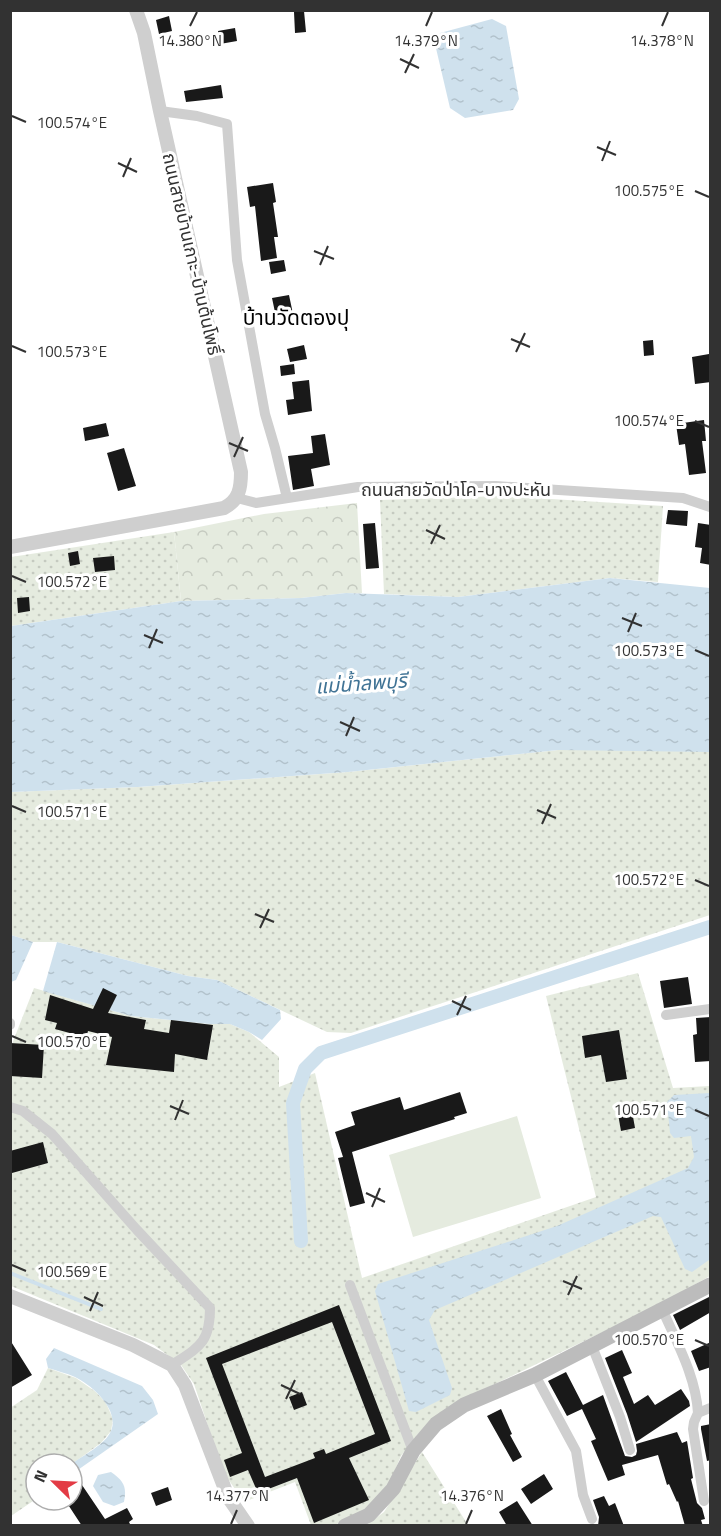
<svg xmlns="http://www.w3.org/2000/svg" width="721" height="1536" viewBox="0 0 721 1536" font-family="'Titillium Web','Noto Sans Thai',sans-serif">
<style>
.grass{fill:url(#grass-dots)}
.forest{fill:url(#forest-crowns)}
.pitch{fill:#e5ebdf}
.water{fill:url(#water-ripples)}
.lines{fill:none;stroke-linecap:round;stroke-linejoin:round}
.stream{stroke:#cfe1ed;stroke-width:4}
.canal{stroke:#cfe1ed;stroke-width:14}
.building{fill:#191919;fill-rule:evenodd}
.minor{stroke:#cfcfcf;stroke-width:10}
.tertiary{stroke:#cfcfcf;stroke-width:14}
.secondary{stroke:#bcbcbc;stroke-width:15}
.ticks{fill:none;stroke:#323232;stroke-width:2}
.labels{text-anchor:middle;dominant-baseline:central;stroke-width:6;stroke-linejoin:round;paint-order:stroke}
.street-label{font-size:18px;fill:#323232;stroke:#fff}
.water-label{font-size:20px;font-style:italic;fill:#407395;stroke:#fff}
.quarter-label{font-size:21px;fill:#000;stroke:#fff}
.ticks-label{font-size:15px;text-anchor:middle;fill:#323232;stroke:#fff;stroke-width:6;stroke-linejoin:round;paint-order:stroke}
</style>
<defs>
<pattern id="grass-dots" width="8" height="8" patternUnits="userSpaceOnUse" patternTransform="scale(1.5)"><rect width="8" height="8" fill="#e5ebdf"/><path d="M2 2h.1M6 6h.1" fill="none" stroke="#c5cac0" stroke-width="1.8" stroke-linecap="round"/></pattern>
<pattern id="forest-crowns" width="20" height="18" patternUnits="userSpaceOnUse" patternTransform="scale(1.5)"><rect width="20" height="18" fill="#e5ebdf"/><path d="M2 6a3 3 0 1 1 6 0M12 15a3 3 0 1 1 6 0" fill="none" stroke="#c5cac0"/></pattern>
<pattern id="water-ripples" width="26" height="14" patternUnits="userSpaceOnUse" patternTransform="scale(1.5)"><rect width="26" height="14" fill="#cfe1ed"/><path d="M2 4q2-2 4 0t4 0M15 11q2-2 4 0t4 0" fill="none" stroke="#b2c2cc"/></pattern>
</defs>
<rect width="100%" height="100%" fill="#fff"/>
<path class="grass" d="M502 496 663 506 658 582 610 578 458 597 384 594 380 500Z
M174 532 181 601 11 626V557Z
M710 749V915L351 1033 327 1032 217 980 188 976 57 942H33L11 935 10 792 138 787 348 772 558 750Z
M638 973 673 1088 710 1086V1276L657 1306 462 1400 429 1422 417 1435 401 1456 389 1484 366 1510 335 1525H311L295 1482 244 1502 228 1479 216 1450 194 1384 181 1365 154 1345 11 1286 10 1049 34 988 131 1016 210 1024H230L249 1032 279 1057V1087L315 1073 362 1278 596 1197 546 996Z
M48 1368 76 1378 96 1392 106 1403 113 1419 111 1431 101 1443 72 1464H36V1499L11 1516 10 1408 37 1390Z
M422 1452 468 1525 365 1526 384 1512Z"/>
<path class="forest" d="M357 503 362 593H346L301 598 181 601 174 532 264 514Z"/>
<path class="pitch" d="M517 1116 541 1198 413 1237 389 1155Z"/>
<path class="water" d="M492 19 506 26 519 99 513 110 465 118 450 108 435 44 440 33Z
M610 578 710 588V752L558 750 348 772 138 787 11 792V626L181 601 301 598 346 593 458 597Z
M11 935 33 942 16 980 11 982Z
M57 942 188 976 217 980 280 1010 281 1019 262 1040 249 1032 230 1024H210L131 1016 43 991Z
M710 1093 709 1260 692 1272 685 1269 661 1217 653 1216 435 1310 429 1320 452 1388 450 1395 416 1412 409 1411 375 1291 378 1284 557 1226 688 1168 694 1157 691 1136 674 1138 670 1133 667 1102 674 1095Z
M54 1348 142 1386 153 1400 158 1414 72 1474V1464C83 1455 105 1445 111 1431 120 1410 92 1385 75 1377 66 1373 57 1371 48 1368L46 1359Z
M111 1472C124 1481 127 1487 124 1502L114 1506 103 1502 93 1486 98 1475Z"/>
<g class="lines">
<path class="stream" d="M10 1273 101 1309"/>
<path class="canal" d="M301 1241 293 1103 305 1069 321 1053 710 927"/>
</g>
<path class="building" d="M304 11 306 32 295 33 294 12Z
M169 16 172 31 159 34 156 20Z
M235 28 237 41 220 44 218 31Z
M221 85 223 98 186 102 184 91Z
M273 183 276 202 273 203 278 237H274L277 258 261 261 255 206 250 207 247 187Z
M284 260 286 271 271 274 269 262Z
M289 295 293 314 276 317 272 298Z
M653 340 654 355 644 356 643 341Z
M304 345 307 359 290 362 287 349Z
M709 354 711 382 695 384 692 357Z
M294 364 295 374 281 376 280 366Z
M309 380 312 411 288 415 286 400 294 399 292 382Z
M704 420 706 441H702L706 473 689 475 685 444 679 445 676 424Z
M106 423 109 436 85 441 83 428Z
M325 434 330 465 311 469 314 486 293 490 288 456 313 453 311 436Z
M124 448 136 486 118 491 107 453Z
M668 510 688 511 687 526 666 524Z
M375 523 379 568 366 569 363 524Z
M698 523 711 525V565L700 563 702 548 695 547Z
M78 551 80 564 70 566 68 553Z
M114 556 115 570 95 572 93 558Z
M29 597 30 611 18 613 17 598Z
M688 977 692 1004 664 1008 660 981Z
M103 988 117 995 108 1013 146 1020 144 1029 169 1033 171 1020 213 1025 207 1060 175 1054 174 1072 106 1065 112 1037 88 1031 83 1049 73 1047 77 1035 55 1029 57 1023 45 1020 50 995 93 1009Z
M711 1017V1061L695 1062 693 1035 697 1034 696 1018Z
M619 1030 627 1079 606 1082 601 1055 585 1058 582 1036Z
M10 1043 44 1045 42 1078 10 1076Z
M460 1092 467 1113 454 1117 455 1119 352 1152 365 1203 350 1207 338 1158 343 1157 335 1132 355 1125 351 1112 400 1097 404 1110Z
M632 1111 635 1128 621 1131 618 1114Z
M43 1142 48 1163 12 1173 10 1151Z
M711 1296V1312L680 1330 673 1315Z
M339 1305 391 1441 349 1458 369 1500 314 1523 297 1478 258 1493 248 1470 230 1477 224 1460 242 1453 206 1358ZM332 1322 375 1434 326 1454 324 1449 313 1453 315 1458 265 1477 222 1364Z
M10 1340 32 1375 10 1388Z
M711 1342V1367L699 1371 691 1351Z
M622 1350 632 1373 623 1377 634 1404 648 1395 655 1405 681 1389 689 1401 690 1406 636 1442 627 1414 605 1358Z
M566 1372 583 1405 603 1395 625 1456 632 1457 636 1455 637 1451 636 1444 677 1432 682 1443 687 1441 693 1478 691 1479 697 1503 702 1508 705 1519 701 1520 703 1526H685L678 1501 677 1502 669 1484 667 1485 658 1455 622 1465 625 1475 608 1481 591 1441 596 1439 582 1409 567 1416 548 1381Z
M302 1392 307 1405 294 1410 289 1397Z
M501 1409 512 1434 510 1435 522 1457 513 1462 487 1416Z
M711 1424V1460L707 1461 701 1429V1426Z
M544 1474 553 1489 531 1504 521 1489Z
M82 1485 105 1519 127 1508 133 1519 129 1522 131 1526H82L65 1500H72V1491Z
M168 1487 172 1500 156 1506 151 1493Z
M604 1496 609 1506 615 1503 624 1526H598L599 1517 593 1500Z
M517 1501 533 1526H507L499 1512Z"/>
<g class="lines">
<path class="minor" d="M160 111 197 116 227 124 237 260 265 414 275 448 287 498
M237 498 256 503 358 487 496 486 683 498 710 507
M666 1015 710 1009
M10 1023V1025
M10 1107 23 1111 52 1134 137 1230 210 1308C210 1343 199 1347 172 1365
M350 1285 413 1451
M663 1311C677 1343 696 1377 698 1413
M592 1346 620 1417 630 1450
M535 1375 576 1451 583 1495 592 1519
M704 1501 693 1429 694 1422 698 1413 710 1408"/>
<path class="tertiary" d="M10 547 224 508C239 500 241 489 241 472L160 111 144 33 136 10
M10 1296 133 1345 172 1365 185 1385 228 1497 248 1526"/>
<path class="secondary" d="M345 1526 369 1515 393 1489 413 1451 436 1424 464 1405 535 1375 710 1285"/>
</g>
<path class="ticks" d="M190 26 197 12M426 26 432 12M662 26 668 12M400 59 419 68M405 73 414 54M12 116 26 122M597 147 616 155M602 161 610 141M118 163 137 172M123 177 131 158M695 191 709 197M314 251 334 259M320 265 328 246M511 339 530 347M12 346 26 352M516 352 525 333M695 421 709 427M229 443 248 451M234 457 243 437M426 530 445 539M431 544 440 525M12 576 26 582M622 618 642 626M628 632 636 613M144 635 163 643M149 648 157 629M695 650 709 656M340 722 360 731M346 736 354 717M12 806 26 812M537 810 556 818M542 824 551 804M695 880 709 886M255 914 274 922M260 928 269 909M452 1001 471 1010M457 1015 466 996M12 1036 26 1042M170 1106 189 1114M695 1110 709 1116M175 1120 183 1100M366 1193 385 1202M372 1207 380 1188M12 1265 26 1271M563 1281 582 1289M568 1295 577 1276M84 1297 103 1306M90 1311 98 1292M695 1340 709 1346M281 1385 300 1394M286 1399 295 1380M231 1524 237 1510M466 1524 472 1510"/>
<g class="labels">
<g class="street-label">
<text transform="translate(192 254) rotate(77)">ถนนสายบ้านเกาะ-บ้านต้นโพธิ์</text>
<text x="456" y="489">ถนนสายวัดป่าโค-บางปะหัน</text>
</g>
<g class="water-label">
<text transform="translate(361 683) rotate(-4)">แม่น้ำลพบุรี</text>
</g>
<g class="quarter-label">
<text x="296" y="317">บ้านวัดตองปุ</text>
</g>
</g>
<g class="ticks-label">
<text x="190" y="46">14.380°N</text>
<text x="662" y="46">14.378°N</text>
<text x="426" y="46">14.379°N</text>
<text x="72" y="128">100.574°E</text>
<text x="649" y="196">100.575°E</text>
<text x="72" y="357">100.573°E</text>
<text x="649" y="426">100.574°E</text>
<text x="72" y="587">100.572°E</text>
<text x="649" y="656">100.573°E</text>
<text x="72" y="817">100.571°E</text>
<text x="649" y="885">100.572°E</text>
<text x="72" y="1047">100.570°E</text>
<text x="649" y="1115">100.571°E</text>
<text x="72" y="1277">100.569°E</text>
<text x="649" y="1345">100.570°E</text>
<text x="237" y="1501">14.377°N</text>
<text x="472" y="1501">14.376°N</text>
</g>
<rect width="721" height="1536" fill="none" stroke="#323232" stroke-width="24"/>
<g transform="translate(54 1482) rotate(294)"><circle r="28" fill="#ffffff" stroke="#adadad" stroke-width="1.5"/>
<path d="M0-4.5L10 22L0 15L-10 22Z" fill="#e33b45"/>
<text y="-9" font-size="16" font-weight="bold" text-anchor="middle" fill="#323232">N</text>
</g>
</svg>
